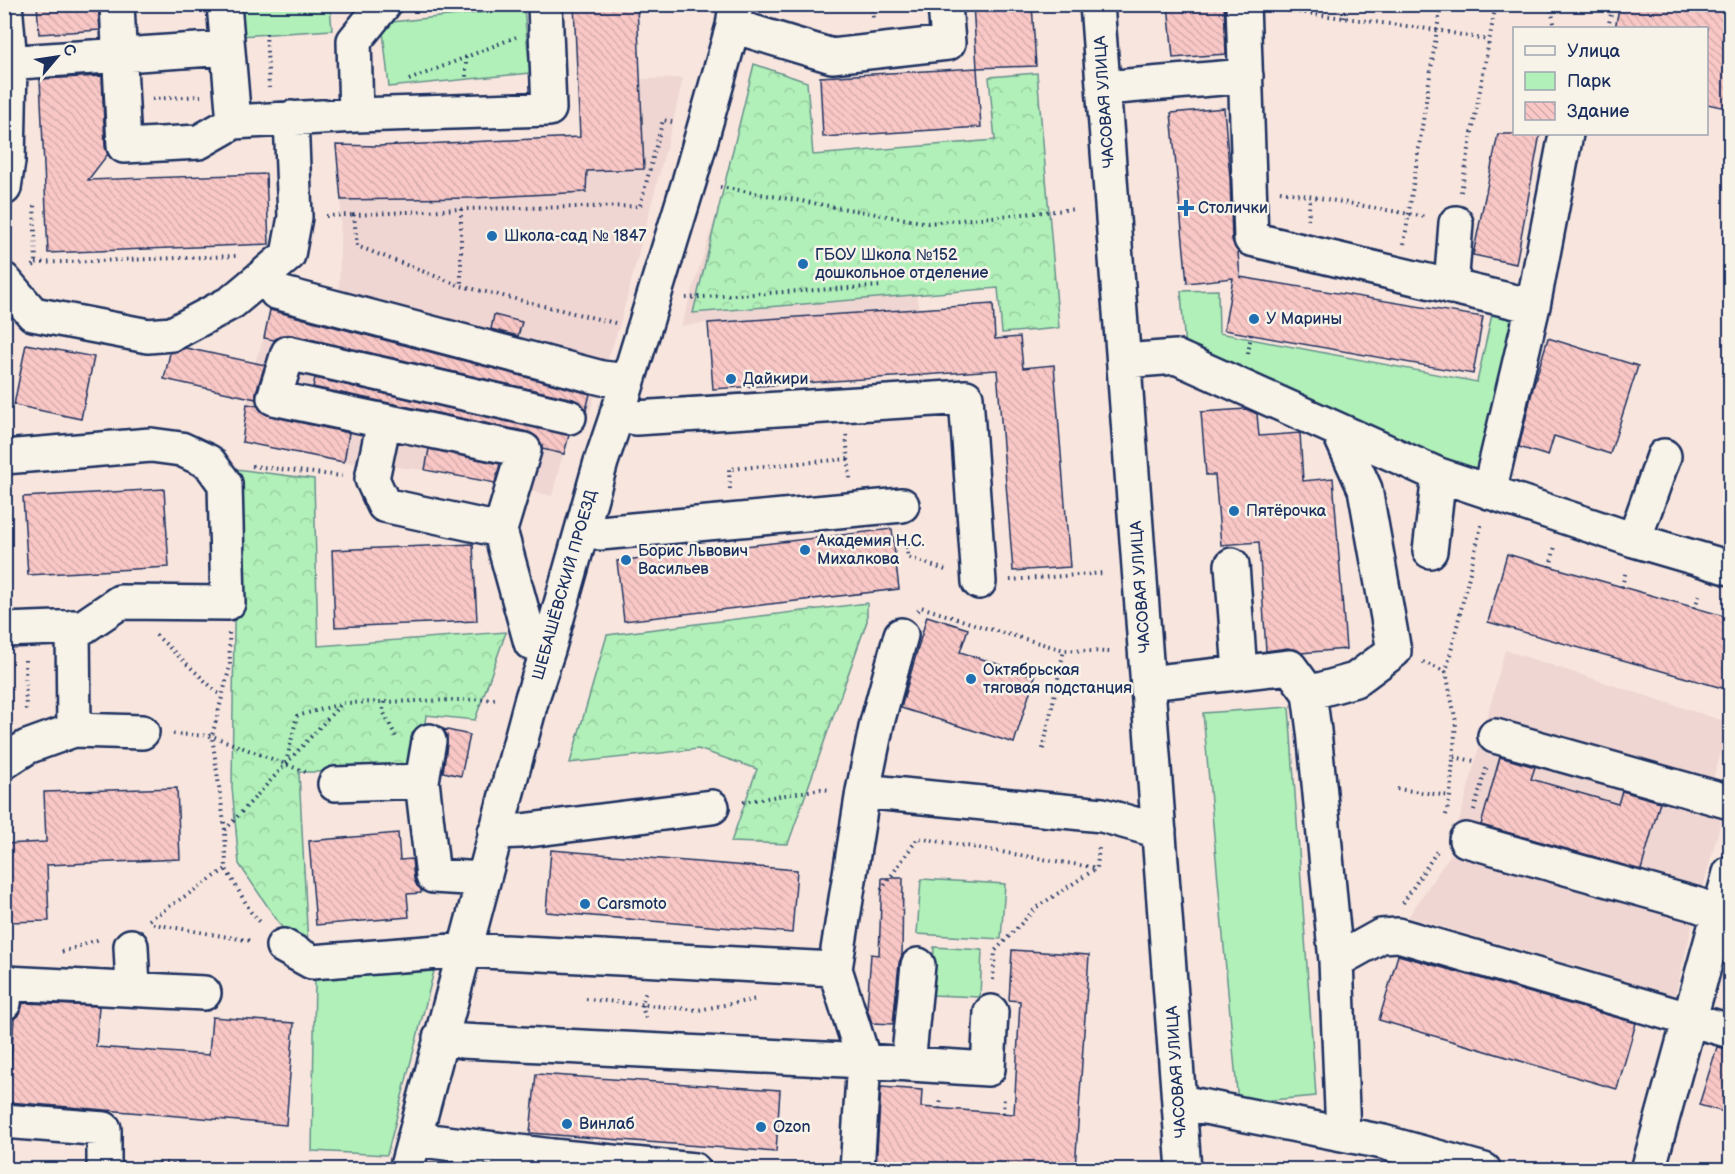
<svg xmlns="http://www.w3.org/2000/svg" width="1735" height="1174" viewBox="0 0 1735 1174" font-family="'Balsamiq Sans',sans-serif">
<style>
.built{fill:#efd6d2}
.green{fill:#b1f0b8;stroke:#66908b;stroke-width:1.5}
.forest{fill:url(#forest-crowns);stroke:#66908b;stroke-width:1.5}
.building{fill:url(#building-back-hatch);stroke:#1b2f5e;stroke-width:1.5}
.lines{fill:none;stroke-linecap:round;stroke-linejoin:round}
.minor-casing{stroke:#1b2f5e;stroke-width:38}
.path{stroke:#1b2f5e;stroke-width:4;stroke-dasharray:1.5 4.5;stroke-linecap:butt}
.minor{stroke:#f7f3e8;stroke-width:33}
.poi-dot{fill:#1f6fb2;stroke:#f7f3e8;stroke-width:2}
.labels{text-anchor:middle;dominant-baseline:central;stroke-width:5;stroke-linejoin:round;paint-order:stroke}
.street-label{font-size:16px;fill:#1b2f5e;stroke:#f7f3e8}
.poi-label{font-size:16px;fill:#1b2f5e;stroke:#f7f3e8;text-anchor:start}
</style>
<defs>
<pattern id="forest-crowns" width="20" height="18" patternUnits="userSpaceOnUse" patternTransform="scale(1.5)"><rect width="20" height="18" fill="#b1f0b8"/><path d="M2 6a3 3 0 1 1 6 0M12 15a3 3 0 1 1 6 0" fill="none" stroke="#98cea1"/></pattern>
<pattern id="building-back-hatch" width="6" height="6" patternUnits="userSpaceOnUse" patternTransform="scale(1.5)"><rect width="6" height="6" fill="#f9c8c6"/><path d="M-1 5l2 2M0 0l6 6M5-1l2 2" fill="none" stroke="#d5acac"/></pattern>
</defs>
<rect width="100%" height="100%" fill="#f8e6de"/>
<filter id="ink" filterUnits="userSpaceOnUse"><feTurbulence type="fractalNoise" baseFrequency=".0167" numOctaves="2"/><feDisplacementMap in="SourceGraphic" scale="12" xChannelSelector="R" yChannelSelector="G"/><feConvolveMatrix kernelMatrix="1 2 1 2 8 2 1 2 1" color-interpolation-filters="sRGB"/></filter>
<g filter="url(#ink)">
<path class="built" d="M683 78 673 122 620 324 586 422 571 424 552 496 503 484 425 470 344 462 242 442 252 370 264 338 271 307 339 292 341 200 473 198 587 171 644 168 641 79Z
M721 198 896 230 920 308 708 323 681 326Z
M1505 650 1730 723 1711 785 1724 811 1693 923 1675 995 1408 917 1450 855Z"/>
<path class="green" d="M238 5H330L332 30 240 36Z
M524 8 530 73 389 87 382 23Z
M1218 290 1219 333 1477 382 1492 314 1517 321 1483 473 1442 461 1185 351 1181 291Z
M1289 707 1316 1096 1238 1103 1203 713Z
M921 879 1005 884 1001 939 917 934Z
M934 947 982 950 980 997 932 995Z
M434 971 387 1155 312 1151 315 979Z"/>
<path class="forest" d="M754 64 807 82 813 155 995 140 989 77 1037 73 1059 328 1002 333 998 288 693 313Z
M236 469 314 479 318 646 506 632 475 720 426 715 419 772H299L308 946 285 932 239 864 232 787Z
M867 603V621L788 844 731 842 757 769 698 749 570 763 607 635Z
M446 1149 669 1170H442Z"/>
<path class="building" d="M37 4H98L100 30 39 34Z
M574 4H637L644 169 587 171 586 192 473 198 341 200 336 145 378 146 580 137Z
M973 4H1032L1036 66 977 68Z
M1168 4H1224L1226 54 1173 58Z
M1620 4H1731V109L1707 104V28H1615Z
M977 68 981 127 823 137 820 77Z
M102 76 105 147 108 154 88 180 266 174 269 244 48 253 40 79Z
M1224 108 1230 178 1232 240 1238 252 1240 277 1483 317 1473 374 1224 330 1233 278 1187 283 1171 113Z
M1498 134H1540L1516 264 1473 255Z
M993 304 995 339 1020 337 1023 368 1054 365 1070 567 1013 571 997 370 713 389 708 323Z
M270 310 590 394 586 410 581 403 573 399 292 335H282L274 340 264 338Z
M494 315 522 322 518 336 491 329Z
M1548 338 1638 366 1610 454 1554 436 1548 456 1519 447 1533 388Z
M26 344 94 357 81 419 14 405Z
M186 348 265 365 256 392V399L164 379 170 353Z
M315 378 569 435 564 454 542 449V445L537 437 528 432 313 387Z
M247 404 258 406 262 412 270 416 349 433 344 462 242 442Z
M1246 409 1257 414 1259 436 1300 433 1303 481 1333 478 1346 649 1301 653 1297 650 1288 648 1266 651 1259 542 1221 545 1215 475H1206L1201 412Z
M429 449 500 464 495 483 425 470Z
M164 489 169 567 28 575 23 497Z
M892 529 899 589 624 621 617 561Z
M473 544 477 621 335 627 332 550Z
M1507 554 1731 618V673L1726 689 1488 622Z
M927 616 968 629 960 652 1035 676 1014 743 901 708Z
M443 729 470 735 461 776 443 772 447 744V735Z
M1500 757 1535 767 1531 779 1618 804 1622 791 1660 802 1641 870 1481 825Z
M177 788 180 859 47 865 49 921 4 922V844L46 842 44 792Z
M398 833 400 860 412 859 414 879 417 886 421 889V893L407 894 409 917 316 925 309 841Z
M551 850 797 870 792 933 546 912Z
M882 878H903L902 955 899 963 893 1024 872 1023 867 1008 871 954 879 955Z
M1012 950 1089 955 1075 1170H916L876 1167 881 1087 922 1090 921 1107 1014 1114 1020 1001 1009 1000Z
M1398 955 1636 1023 1617 1089 1379 1020Z
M23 1003 99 1006 96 1047 209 1055 212 1017 294 1023 286 1125 8 1102 14 1019 20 1013Z
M1717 1047 1731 1049V1114L1699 1105Z
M536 1074 780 1090 776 1152 530 1133Z"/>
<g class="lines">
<defs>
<path id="minor" d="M117 4 124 146 199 142 234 122 356 115 549 109 545 4
M224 4 234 122
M1097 4 1184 1170
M1243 4 1251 239 1533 306
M733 26 832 56 948 43 945 4
M4 63 227 48
M1104 88 1246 76
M356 115 354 41 384 4
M4 188 8 161 10 62 5 4
M4 280 33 314 148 336 172 334 232 302 288 255 295 217 291 118
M1451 287 1456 223
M276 292 602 378 628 381
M1124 361 1176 357 1439 475 1634 540 1730 568
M617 413 636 418 966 397 979 582
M384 421 274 398 288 353 569 417
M4 457 151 445 181 449 209 462 225 484 228 603 120 602 83 627 4 630
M1489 492 1533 306 1566 134
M583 527 600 533 902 505
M500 530 524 450 384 421 372 479 384 505 500 530 531 643 548 650
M1634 540 1664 456
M1430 551 1439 475
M1232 565 1240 672
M73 627 74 730
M901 635 877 723 863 791 835 969 864 1061 988 1069 991 1012
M1148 683 1290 667 1309 693 1355 680 1394 651 1365 489 1338 430
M1309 693 1314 731 1336 961 1343 1134
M1495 736 1730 802
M4 762 27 747 74 730 142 732
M422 781 429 741
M335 784 422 781 433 876 483 879
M863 791 1102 815 1159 831
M495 832 521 831 712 807
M1466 840 1698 905 1719 913
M131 946 133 989
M283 946 312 962 464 950 835 969
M1336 961 1381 936 1398 935 1730 1031
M4 1003 6 983 204 993
M440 1038 462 1041 864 1061 857 1170
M908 1064 918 965
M1180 1102 1383 1142 1484 1170
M4 1121 104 1129V1170
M414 1139 552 1156 694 1170
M406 1170 532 698 548 650 601 462 624 394 689 182 733 26 736 4
M1648 1170 1730 873"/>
</defs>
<use href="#minor" class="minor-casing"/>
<path class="path" d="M872 4 873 20
M1550 4 1555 28
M1275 9 1436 30 1488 40
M1344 18 1346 4
M1608 28 1613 4
M266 33 269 88
M466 57V80
M409 80 516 37
M152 99 201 96
M720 187 928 223 1076 209
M1280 191 1426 217
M1461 192 1496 4
M461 209V286
M326 216 354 215
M1308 220 1310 197
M1404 244 1441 4
M36 263 236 256
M33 266 36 263 34 203
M686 298 883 286
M615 323 461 286 357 246 354 215 461 209 640 206 663 120 672 122
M1248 354 1251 335
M846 435 850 479
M252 466 342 476
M730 489 729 469 848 459
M905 535 908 557 948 571
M1550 567 1555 546
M1010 580 1104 573
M1622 587 1626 570
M1695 608 1700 592
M918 611 921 607 986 628 1064 650 1110 652
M229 633 230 666 212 736 306 772
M156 635 221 696
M25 660 26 713
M1423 662 1446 672
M384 702 383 711 396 737
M173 734 212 736 225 830 226 869 251 912 262 924
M1043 749 1064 650
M1454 757 1474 761
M286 763 297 716 341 704
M1397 789 1450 796
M743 802 821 789 830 790
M1474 810 1487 766
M1446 815 1450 796 1456 722 1446 672 1482 522
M225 830 342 703 498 699
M881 890 918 838 1097 868
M1403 903 1437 851
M149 920 226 869
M153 924 252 941
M62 952 100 939
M993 980 995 951 1037 907 1097 868 1099 845
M586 999 698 1010 757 999
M646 1018C642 1010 641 999 647 991
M940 1109 941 1097
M1003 1113 1004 1097
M173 1165 214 1170
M149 1170C159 1161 168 1161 179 1170"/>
<use href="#minor" class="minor"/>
</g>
</g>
<g class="poi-dot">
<path d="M1183 199h6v6h6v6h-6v6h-6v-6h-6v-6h6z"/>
<circle cx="492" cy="236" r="6"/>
<circle cx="803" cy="264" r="6"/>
<circle cx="1254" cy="319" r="6"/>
<circle cx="731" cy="379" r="6"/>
<circle cx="1234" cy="511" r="6"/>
<circle cx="805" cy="550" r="6"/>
<circle cx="626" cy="560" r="6"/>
<circle cx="971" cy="679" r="6"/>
<circle cx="585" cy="904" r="6"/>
<circle cx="567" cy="1124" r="6"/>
<circle cx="761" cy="1127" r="6"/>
</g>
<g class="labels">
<g class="street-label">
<text transform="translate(1105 102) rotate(-94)">ЧАСОВАЯ УЛИЦА</text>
<text transform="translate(565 585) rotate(-74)">ШЕБАШЁВСКИЙ ПРОЕЗД</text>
<text transform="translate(1141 587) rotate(-94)">ЧАСОВАЯ УЛИЦА</text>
<text transform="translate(1177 1072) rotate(-94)">ЧАСОВАЯ УЛИЦА</text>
</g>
<g class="poi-label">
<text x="1198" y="208">Столички</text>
<text x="504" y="236">Школа-сад № 1847</text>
<text x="815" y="255">ГБОУ Школа №152<tspan x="815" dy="18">дошкольное отделение</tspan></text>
<text x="1266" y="319">У Марины</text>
<text x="743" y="379">Дайкири</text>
<text x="1246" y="511">Пятёрочка</text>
<text x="817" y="541">Академия Н.С.<tspan x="817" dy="18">Михалкова</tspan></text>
<text x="638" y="551">Борис Львович<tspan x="638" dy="18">Васильев</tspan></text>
<text x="983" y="670">Октябрьская<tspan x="983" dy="18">тяговая подстанция</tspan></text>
<text x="597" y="904">Carsmoto</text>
<text x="579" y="1124">Винлаб</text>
<text x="773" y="1127">Ozon</text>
</g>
</g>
<rect width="1735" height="1174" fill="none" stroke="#f7f3e8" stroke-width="24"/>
<rect x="12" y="12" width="1711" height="1150" fill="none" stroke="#1b2f5e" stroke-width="2" filter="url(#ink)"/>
<rect x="1513" y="27" width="195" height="108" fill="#f7f3e8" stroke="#9fa5b1" stroke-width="1.5"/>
<rect x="1525" y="46" width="30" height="9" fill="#f7f3e8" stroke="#9fa5b1" stroke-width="1.5"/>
<text x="1567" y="57" font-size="18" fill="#1b2f5e">Улица</text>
<rect x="1525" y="72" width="30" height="18" fill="#b1f0b8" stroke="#9fa5b1" stroke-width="1.5"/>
<text x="1567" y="87" font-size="18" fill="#1b2f5e">Парк</text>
<rect x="1525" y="102" width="30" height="18" fill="url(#building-back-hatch)" stroke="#9fa5b1" stroke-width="1.5"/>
<text x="1567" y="117" font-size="18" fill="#1b2f5e">Здание</text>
<g transform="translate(57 57) rotate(61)" stroke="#f7f3e8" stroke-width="4.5" paint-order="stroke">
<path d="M0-4.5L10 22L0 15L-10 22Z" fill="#1b2f5e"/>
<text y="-9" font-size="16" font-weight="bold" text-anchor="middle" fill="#1b2f5e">С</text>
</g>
</svg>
